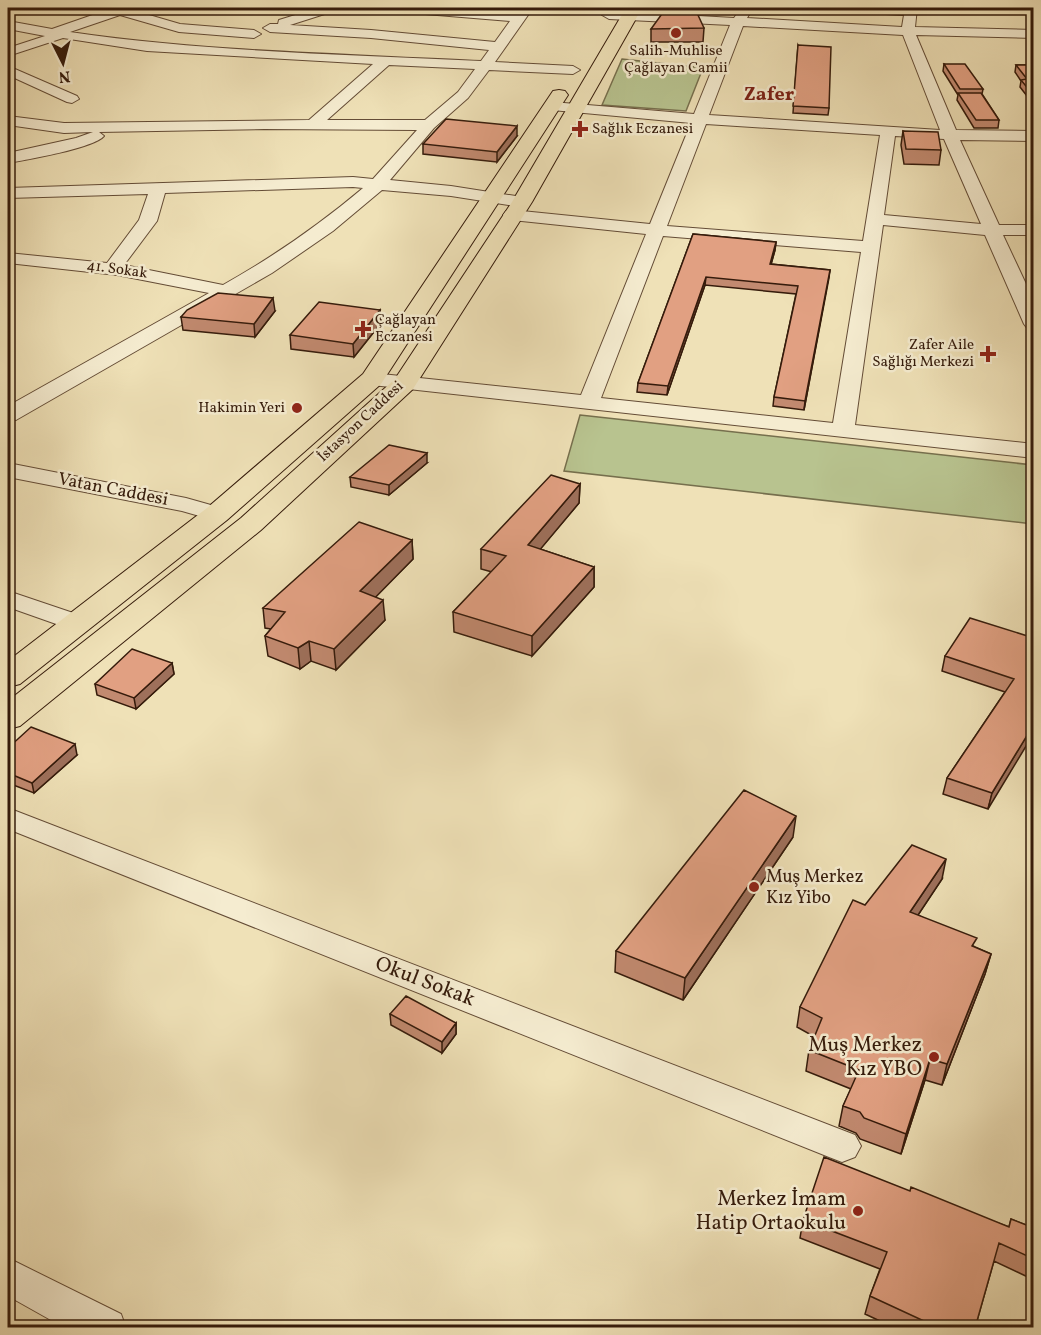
<svg xmlns="http://www.w3.org/2000/svg" width="1041" height="1335" viewBox="0 0 1041 1335" font-family="Vollkorn,serif">
<style>
.green{fill:#b8c38f;stroke:#766f4d;stroke-width:1.5}
.lines{fill:none;stroke-linecap:round;stroke-linejoin:round}
.minor-casing{stroke:#644c36;stroke-width:2}
.major-casing{stroke:#351b0b;stroke-width:2}
.minor{fill:#f5ecd0;fill-rule:evenodd}
.major{fill:#efe1b7;fill-rule:evenodd}
.wall{fill:#c28a70;stroke:#351b0b;stroke-width:1.5}
.shaded-wall{fill:#9e705b;stroke:#351b0b;stroke-width:1.5}
.building{fill:#e1a082;stroke:#351b0b;stroke-width:1.5}
.poi-dot{fill:#8f2418;stroke:#f5ecd0;stroke-width:2}
.labels{text-anchor:middle;dominant-baseline:central;stroke-width:5;stroke-linejoin:round;paint-order:stroke}
.far-poi-label{font-size:15px;fill:#351b0b;stroke:#f5ecd0;text-anchor:start}
.far-street-label{font-size:15px;fill:#351b0b;stroke:#f5ecd0}
.street-label{font-size:18px;fill:#351b0b;stroke:#f5ecd0}
.poi-label{font-size:18px;fill:#351b0b;stroke:#f5ecd0;text-anchor:start}
.far-district-label{font-size:20px;font-weight:bold;fill:#7a1f14;stroke:#f5ecd0}
.near-street-label{font-size:21px;fill:#351b0b;stroke:#f5ecd0}
.near-poi-label{font-size:21px;fill:#351b0b;stroke:#f5ecd0;text-anchor:end}
</style>
<rect width="100%" height="100%" fill="#efe1b7"/>
<filter id="stains"><feTurbulence type="fractalNoise" baseFrequency=".00333" numOctaves="4"/><feColorMatrix values="0 0 0 0 .2 0 0 0 0 .09 0 0 0 0 .02 0 0 0 .5 -.17"/></filter>
<radialGradient id="worn" r=".72"><stop offset=".6" stop-color="#630" stop-opacity="0"/><stop offset="1" stop-color="#630" stop-opacity=".3"/></radialGradient>
<path class="green" d="M622 59 703 68 686 111 602 105Z
M580 415 1033 465V524L564 471Z"/>
<g class="lines">
<defs>
<path id="minor" d="M106 8H133L132 10 180 24 254 30 261 34 254 38 179 32 120 15 70 32C206 52 344 54 481 61L489 50 371 38 270 32 263 28 270 24H278L279 20 318 8H335L334 11 290 25 371 30 495 42 510 21 401 12 395 8H441L516 14 521 8H533L495 62 573 66 580 70 573 74 489 70 468 98 434 128 390 180 451 186 522 197 528 198 531 202 528 206 522 207 451 196 382 190 333 231 272 273 16 420 8 421V406L209 293 117 275 8 263V253L107 263 139 220 148 194 8 198V188L353 177 373 179 417 130 264 129 99 132 104 136C94 148 26 160 8 163V153L76 138 93 132 64 133 8 125V116L64 123 309 120 373 64 147 51 63 38 8 56V48L45 36 8 29V21L52 29 107 10ZM389 65 475 69 458 92 425 120H327ZM353 187 363 188C319 225 273 257 223 285L124 265 157 221 165 193Z
M741 8H753L747 18 902 27 904 15 849 12 843 8H917L915 27 1034 30V38L916 35 956 130 1034 131V141L960 140 999 225H1034V235H1003L1034 301V330L1027 328 1024 324 985 235 883 225 855 425 1034 444V458L372 385 365 383 362 379 365 375 372 373 581 395 646 234 512 220 506 219 503 215 506 211 512 210 650 224 691 123 552 110 545 106 552 102 694 114 730 25 609 19 602 15 609 11 734 18ZM743 26 903 35 940 130 709 115ZM706 124 880 135 863 241 667 226ZM895 136 944 139 981 224 884 215ZM663 236 861 252 833 423 601 398Z
M8 66 77 96 79 99 72 103 67 102 8 75Z
M8 463 186 498 225 509 229 514 225 519 217 521 182 511 8 477Z
M8 591 85 617 89 623 85 629 76 631 8 607Z
M8 808 855 1135 861 1146 855 1157 842 1162 829 1157 8 829Z
M8 1258 121 1314 126 1328H65L8 1296Z"/>
<path id="major" d="M626 8H642L532 202 413 389 261 530 20 726 8 729V701L241 518 395 379 512 202Z
M559 90 565 91 568 95 381 384 227 520 20 684 8 687V661L207 508 363 374 553 91Z"/>
</defs>
<use href="#minor" class="minor-casing"/>
<use href="#major" class="major-casing"/>
<use href="#minor" class="minor"/>
<use href="#major" class="major"/>
</g>
<path class="wall" d="M672 8H692L691 12 704 28 703 42H651V29L672 11Z
M798 45 829 108 828 115 793 113Z
M944 64 983 89 982 94 999 120 998 128H974L957 100 958 95 943 71Z
M1016 65H1034V105L1020 87 1021 81 1015 72Z
M903 131 941 150 939 165 904 164 901 145Z
M517 136 497 162 423 154V144Z
M693 234 776 242 775 250 771 264 830 270 804 410 773 406 774 397 796 294 705 285 667 395 637 392 638 383Z
M1031 234H1034V250L1029 242Z
M380 310 381 323 354 357 291 349 290 335Z
M275 311 255 337 183 330 181 317Z
M427 463 389 495 351 487 350 477Z
M580 484 579 503 540 549 594 567V587L532 656 454 632 453 612 492 572 481 569V549Z
M412 540 413 559 375 597 385 620 336 670 311 661 300 669 268 656 265 636 271 629 265 628 263 608Z
M1034 638 988 809 943 794 947 778 1005 692 942 671 945 656Z
M172 663 174 674 136 709 97 695 95 684Z
M8 748 77 755 34 793 8 783Z
M793 837 683 1000 615 972 616 951Z
M942 879 918 915 975 947 991 954 985 974 942 1085 925 1080 901 1154 860 1139 856 1133 839 1126 843 1106 851 1089 806 1071 809 1050 815 1037 797 1027 800 1007 865 905Z
M390 1014 456 1023V1034L442 1053 391 1025Z
M910 1191 1009 1227 1011 1219 1034 1228V1280L994 1261 975 1328H895L865 1314 870 1296 880 1269 800 1238 803 1220Z"/>
<path class="shaded-wall" d="M517 126V136L497 162V152Z
M776 242 775 250 769 272 770 264Z
M830 270 829 278 804 410 805 401Z
M706 277 705 285 667 395 668 386Z
M273 298 275 311 255 337 254 324Z
M380 310 381 323 354 357 353 344Z
M427 453V463L389 495V485Z
M580 484 579 503 528 564V545Z
M412 540 413 559 362 611 360 591Z
M594 567V587L532 656V636Z
M383 600 385 620 336 670 334 649Z
M309 641 311 661 300 669 298 648Z
M172 663 174 674 136 709 134 698Z
M1034 724V733L988 809 992 793Z
M75 744 77 755 34 793 32 783Z
M796 816 793 837 683 1000 685 978Z
M946 859 942 879 906 933 910 912Z
M991 954 985 974 942 1085 947 1064Z
M456 1023V1034L442 1053V1042Z
M930 1059 925 1080 901 1154 906 1134Z"/>
<path class="building" d="M664 11 697 13 704 28 651 29Z
M798 45 831 47 829 108 793 106Z
M944 64H965L983 89H960Z
M1016 65H1034V96L1021 80 1027 79Z
M958 93H981L999 120H976Z
M446 119 517 126 497 152 423 144Z
M903 131 938 132 941 150 906 149Z
M693 234 776 242 770 264 830 270 805 401 774 397 798 286 706 277 668 386 638 383Z
M218 293 273 298 254 324 181 317 187 310Z
M319 302 380 310 353 344 290 335Z
M389 445 427 453 389 485 350 477Z
M551 475 580 484 528 545 594 567 532 636 453 612 506 556 481 549Z
M359 522 412 540 360 591 383 600 334 649 309 641 298 648 265 636 285 612 263 608Z
M970 618 1034 638V702L1033 705H1034V724L992 793 947 778 1014 679 945 656Z
M132 649 172 663 134 698 95 684Z
M31 727 75 744 32 783 8 773V748Z
M744 790 796 816 685 978 616 951Z
M912 845 946 859 910 912 977 938 972 946 991 954 947 1064 930 1059 906 1134 864 1118 860 1112 843 1106 859 1070 809 1050 822 1018 800 1007 853 900 865 905Z
M406 996 456 1023 442 1042 390 1014Z
M824 1157 910 1191 911 1187 1009 1227 1011 1219 1034 1228V1259L999 1243 975 1328H939L870 1296 887 1252 803 1220Z"/>
<g class="poi-dot">
<circle cx="676" cy="33" r="6"/>
<path d="M577 120h6v6h6v6h-6v6h-6v-6h-6v-6h6z"/>
<path d="M360 320h6v6h6v6h-6v6h-6v-6h-6v-6h6z"/>
<path d="M985 345h6v6h6v6h-6v6h-6v-6h-6v-6h6z"/>
<circle cx="297" cy="408" r="6"/>
<circle cx="754" cy="887" r="6"/>
<circle cx="934" cy="1057" r="6"/>
<circle cx="858" cy="1211" r="6"/>
</g>
<g class="labels">
<g class="far-poi-label">
<text x="676" y="51" text-anchor="middle">Salih-Muhlise<tspan x="676" dy="17">Çağlayan Camii</tspan></text>
<text x="592" y="129">Sağlık Eczanesi</text>
<text x="375" y="320">Çağlayan<tspan x="375" dy="17">Eczanesi</tspan></text>
<text x="974" y="345" text-anchor="end">Zafer Aile<tspan x="974" dy="17">Sağlığı Merkezi</tspan></text>
<text x="285" y="408" text-anchor="end">Hakimin Yeri</text>
</g>
<g class="far-street-label">
<text transform="translate(117 270) rotate(8)">41. Sokak</text>
<text transform="translate(361 422) rotate(-43)">İstasyon Caddesi</text>
</g>
<g class="street-label">
<text transform="translate(113 490) rotate(11)">Vatan Caddesi</text>
</g>
<g class="poi-label">
<text x="766" y="877">Muş Merkez<tspan x="766" dy="21">Kız Yibo</tspan></text>
</g>
<g class="far-district-label">
<text x="769" y="95">Zafer</text>
</g>
<g class="near-street-label">
<text transform="translate(425 982) rotate(21)">Okul Sokak</text>
</g>
<g class="near-poi-label">
<text x="922" y="1045">Muş Merkez<tspan x="922" dy="24">Kız YBO</tspan></text>
<text x="846" y="1199">Merkez İmam<tspan x="846" dy="24">Hatip Ortaokulu</tspan></text>
</g>
</g>
<rect width="1041" height="1335" fill="none" stroke="#efe1b7" stroke-width="30"/>
<rect x="9" y="9" width="1023" height="1317" fill="none" stroke="#351b0b" stroke-width="3"/>
<rect x="15" y="15" width="1011" height="1305" fill="none" stroke="#351b0b" stroke-width="1.5"/>
<g transform="translate(63 63) rotate(174)" stroke="#f5ecd0" stroke-width="4.5" paint-order="stroke">
<path d="M0-4.5L10 22L0 15L-10 22Z" fill="#351b0b"/>
<text y="-9" font-size="16" font-weight="bold" text-anchor="middle" fill="#351b0b">N</text>
</g>
<rect width="100%" height="100%" filter="url(#stains)"/>
<rect width="100%" height="100%" fill="url(#worn)"/>
</svg>
